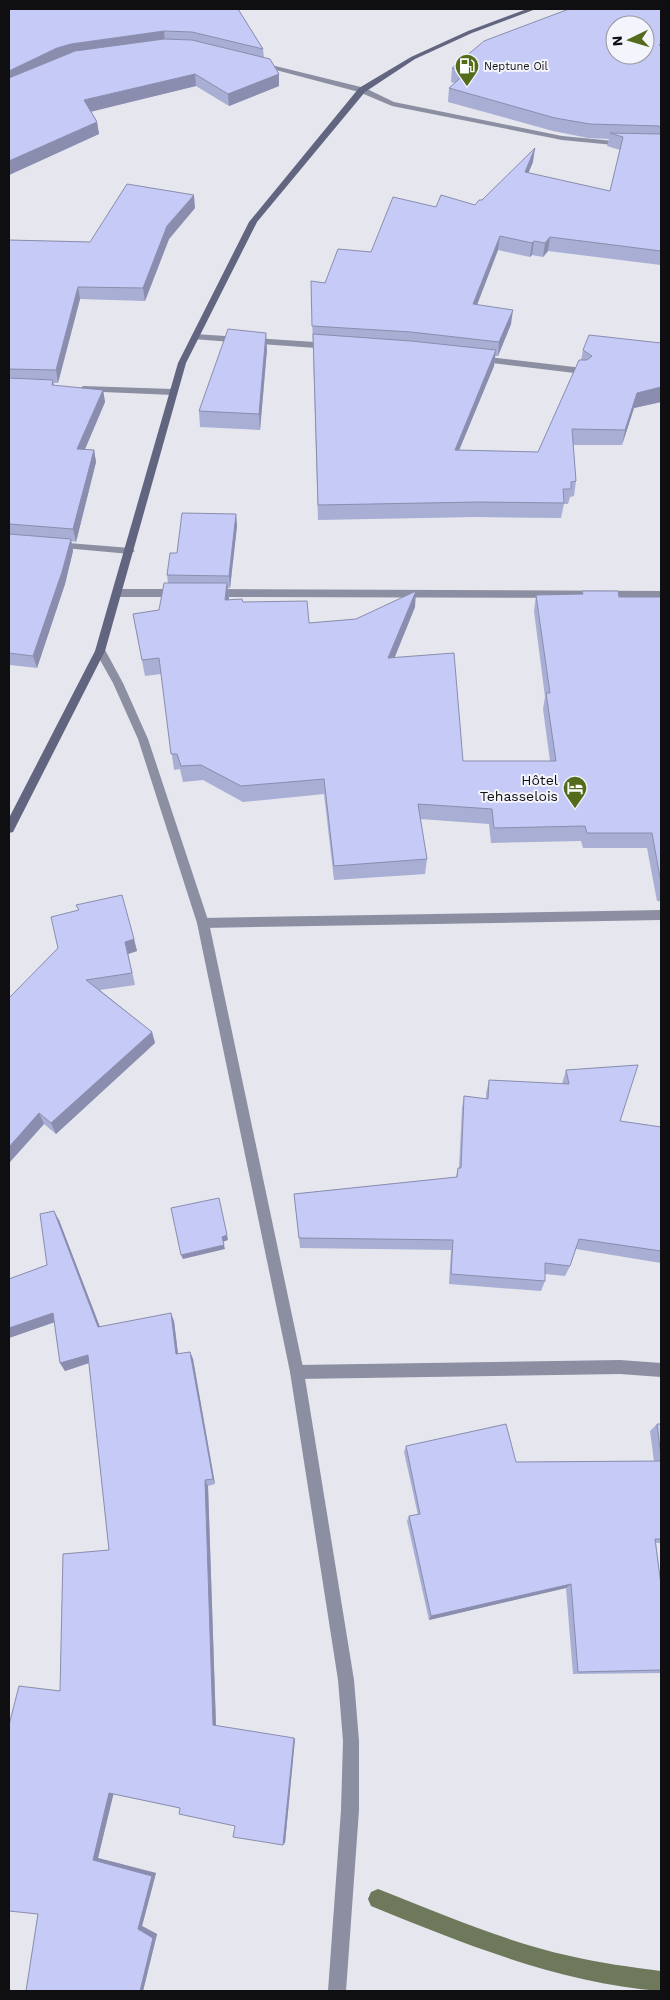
<svg xmlns="http://www.w3.org/2000/svg" width="670" height="2000" viewBox="0 0 670 2000" font-family="'Work Sans',sans-serif">
<style>
.lines{fill:none;stroke-linecap:round;stroke-linejoin:round}
.stream{fill:#6e795c;fill-rule:evenodd}
.minor{fill:#8c8fa2;fill-rule:evenodd}
.tertiary{fill:#8c8fa2;fill-rule:evenodd}
.secondary{fill:#62657f;fill-rule:evenodd}
.wall{fill:#a9aed4}
.shaded-wall{fill:#8a8dad}
.building{fill:#c5caf7;stroke:#8a8dad;fill-rule:evenodd}
.labels{text-anchor:middle;dominant-baseline:central;stroke-width:4;stroke-linejoin:round;paint-order:stroke}
.far-poi-label{font-size:11px;fill:#0f0f12;stroke:#f3f4fc;text-anchor:start}
.poi-label{font-size:14px;fill:#0f0f12;stroke:#f3f4fc;text-anchor:end}
</style>
<rect width="100%" height="100%" fill="#e5e6ee"/>
<g class="lines">
<path class="stream" d="M378 1889C439 1913 506 1942 570 1956 600 1963 630 1967 661 1971V1991C560 1983 464 1944 371 1906L368 1899 371 1892Z"/>
<path class="minor" d="M259 62 365 88 394 102 562 136 624 142 628 144 624 146 562 140 392 106 359 92 257 65V63Z
M195 334 330 343 334 346 330 349 192 339 191 337Z
M479 356 583 368 587 371 583 374 476 361V357Z
M83 386 173 389 177 392 173 395 80 391 79 389Z
M56 542 130 548 135 551 130 554 53 547V543Z
M118 589H178L183 593 178 597H118L113 593Z
M213 589 661 591V598L213 597 208 593Z
M661 910V920L203 928 199 927 197 923 199 919 203 918Z
M620 1360 661 1363V1377L620 1374 297 1379 292 1377 290 1372 292 1367 297 1365Z"/>
<path class="tertiary" d="M100 647 104 648 123 683 148 739 209 923 304 1372 354 1680 359 1741V1810L346 1991H328L341 1810 343 1741 338 1680 290 1372 197 923 138 739 113 683 95 651Z"/>
<path class="secondary" d="M527 9H536L472 33 415 59 365 92 257 222 186 363 105 651 13 832 9 833V818L95 651 178 363 249 222 359 88 411 57 468 31Z"/>
</g>
<path class="wall" d="M9 9H238L263 49 264 58 279 74V86L229 106 196 86 91 111 97 122 99 134 9 175Z
M661 9V265L548 251 543 257 532 255 530 257 498 250 477 305 511 324 498 356H495L494 366 459 450 538 452 581 360 583 350 661 343V402L634 408 622 445H573L576 481 574 496 570 497 568 504H564L561 518 476 517 318 520 311 281 325 283 436 207 475 205 482 200 533 162 528 173 610 191 620 150 607 146 609 139 588 138 553 131 448 102 449 88 455 83 451 82 452 68Z
M195 208 169 239 145 301 80 299 58 383H54V386L103 390 105 402 85 449 94 450 96 462 76 542 71 541 73 551 65 584 37 668 10 665 9 671V240L90 242Z
M267 349 260 430 200 427 199 411Z
M236 514 237 526 230 588H228L229 600 243 602 309 623 356 619 415 607 394 658 463 761H550L543 709 545 697 534 611 536 595 582 594V591L619 597H661V901H657L647 848H583L581 841 491 843 489 824 420 819 427 859 425 874 334 880 324 794 243 802 203 780 183 782 180 769 174 770 161 674 145 676 133 614 159 610 168 583 167 575 177 553Z
M134 939 137 951 128 954 135 985 100 990 152 1032 155 1043 56 1134 44 1124 9 1163V998Z
M566 1070 620 1121 661 1127V1263L576 1249 570 1266 565 1276 545 1274V1281L541 1291 449 1284 451 1250 300 1248 294 1194 456 1177 458 1168H459L462 1108 464 1096 486 1099V1093L489 1080 562 1084Z
M59 1220 100 1327 174 1321 178 1354 190 1352 193 1359 215 1484 208 1486 216 1726 295 1739 285 1843 180 1808 113 1794 98 1858 156 1873 142 1926 157 1934 143 1991H26L38 1914 60 1691 109 1550 89 1363 65 1371 60 1363 54 1322 9 1338V1279L47 1265Z
M657 1424H661V1543H656L661 1585V1673L573 1674 566 1588 429 1620 407 1521 409 1516 418 1515 404 1452 406 1446 516 1462 654 1461 650 1431Z"/>
<path class="shaded-wall" d="M164 31 165 43 9 84V71L57 48 71 44Z
M195 74 196 86 86 113 84 100Z
M279 74V86L229 106 228 94Z
M97 122 99 134 9 175V161Z
M535 148 533 162 523 186 525 172Z
M194 195 195 208 169 239 145 301 143 288 167 226Z
M500 236 498 250 472 318 473 304Z
M550 237 548 251 543 257 545 243Z
M534 241 532 255 530 257 532 243Z
M78 287 80 299 58 383 56 370Z
M513 310 511 324 498 356 499 342Z
M266 333 267 349 260 430 259 414Z
M496 350 494 366 453 465 455 450Z
M661 387V402L634 408 622 445 625 430 637 393Z
M103 390 105 402 80 461 77 449Z
M94 450 96 462 76 542 73 529Z
M236 514 237 526 230 588 229 576Z
M71 539 73 551 65 584 37 668 33 656Z
M227 583 229 599 227 616 225 600Z
M416 591 415 607 388 674V658Z
M134 939 137 951 128 954 135 985 125 942Z
M152 1032 155 1043 56 1134 51 1123Z
M39 1113 44 1124 9 1163V1147Z
M54 1211 59 1220 103 1335 98 1327Z
M227 1235 228 1240 223 1242 222 1237Z
M224 1245 225 1249 183 1259 181 1255Z
M53 1313 58 1321 9 1338V1328Z
M171 1313 174 1321 179 1362 176 1354Z
M190 1352 193 1359 215 1484 213 1479Z
M88 1355 92 1362 65 1371 60 1363Z
M205 1480 208 1486 216 1726 213 1725Z
M571 1584 566 1588 429 1620 431 1616Z
M294 1738 295 1739 285 1843 283 1845Z
M114 1792 98 1858 156 1873 142 1926 157 1934 143 1991H140L138 1929 93 1860 109 1793Z"/>
<path class="building" d="M9 9H238L263 49 192 32 164 31 71 44 57 48 9 71Z
M569 9H661V45H659L661 46V128L659 126 590 124 555 118 449 88 466 73 452 68 484 41ZM615 25H645V55H615Z
M164 39 192 40 270 59 279 74 228 94 195 74 84 100 97 122 9 161V78L75 51Z
M610 133 659 134 661 133V251L550 237 545 243 534 241 532 243 500 236 473 304 513 310 499 342 411 332 312 326 311 281 325 283 338 249 371 252 393 197 436 207 441 195 475 205 479 200H482L535 148 525 172 610 191 623 137Z
M127 184 194 195 167 226 143 288 78 287 56 370 9 369V240L90 242Z
M228 329 266 333 259 414 199 411Z
M313 334 411 341 496 350 455 450 538 452 579 360H587L592 356 583 350 589 335 661 343V387L637 393 625 430 572 429 576 481 571 482V489H563L564 503 478 502 318 505Z
M9 378 53 380 52 385 103 390 77 449 94 450 73 529 9 524Z
M182 513 236 514 229 576 167 575 170 553H177Z
M9 534 71 539 62 572 33 656 9 653Z
M164 583H227L225 600 242 599 243 602 307 601 309 623 356 619 416 591 388 658 454 653 463 761H556L546 693H550L536 595 583 594 582 591H618L619 597H661V883L652 833H587L585 826 494 828 492 809 418 804 427 859 334 866 324 779 241 786 201 765 181 766 177 754H171L159 658 142 660 133 614 159 610Z
M122 895 134 939 125 942 132 973 86 980 152 1032 51 1123 39 1113 9 1147V998L58 948 51 917 79 910 76 905Z
M638 1065 620 1121 661 1127V1251L579 1239 570 1266 545 1263V1281L451 1274 453 1240 299 1238 294 1194 457 1177 458 1168H461L464 1096 488 1099 489 1080 569 1084 566 1070Z
M219 1198 227 1235 222 1237 224 1245 181 1255 171 1208Z
M54 1211 98 1327 171 1313 176 1354 190 1352 213 1479 205 1480 213 1725 294 1738 283 1845 233 1837 235 1826 179 1814 180 1808 109 1793 93 1860 152 1876 138 1929 153 1938 140 1991H26L38 1914 9 1911V1725L19 1686 60 1691 63 1554 109 1550 88 1355 60 1363 53 1313 9 1328V1279L47 1265 40 1214Z
M506 1424 516 1462 661 1461V1539H655L661 1585V1670L578 1672 571 1584 431 1616 409 1516 420 1514 406 1446Z
M657 1424H661V1457Z"/>
<defs>
<symbol id="fuel-pin" viewBox="-11 -11 22 30"><path d="M0 17L-7.5 6A9.5 9.5 0 1 1 7.5 6Z" fill="#536b1b" stroke="#f3f4fc"/><path d="M-5.5-6h7V0h2V4h1.3V-2.5L3-4.5l.8-.8L6-3V5H2.5V1h-1V6h-7ZM-4.2-4.7v3.2H.2V-4.7Z" fill="#fff"/></symbol>
<symbol id="hotel-pin" viewBox="-11 -11 22 30"><path d="M0 17L-7.5 6A9.5 9.5 0 1 1 7.5 6Z" fill="#536b1b" stroke="#f3f4fc"/><path d="M-6-4.5h1.5V1H6V5H4.5V3h-9V5H-6ZM-4 0a1.8 1.8 0 1 1 3.6 0ZM.5 0V-2.5h3Q6-2.5 6 0Z" fill="#fff"/></symbol>
</defs>
<g fill-rule="evenodd">
<use href="#fuel-pin" x="453" y="52" width="28" height="38"/>
<use href="#hotel-pin" x="561" y="774" width="28" height="38"/>
</g>
<g class="labels">
<g class="far-poi-label">
<text x="484" y="66">Neptune Oil</text>
</g>
<g class="poi-label">
<text x="558" y="780">Hôtel<tspan x="558" dy="16">Tehasselois</tspan></text>
</g>
</g>
<rect width="670" height="2000" fill="none" stroke="#0f0f12" stroke-width="20"/>
<g transform="translate(630 40) rotate(265)"><circle r="24" fill="#f3f4fc" stroke="#98989e"/>
<path d="M0-4L9 19L0 12L-9 19Z" fill="#536b1b"/>
<text y="-8" font-size="14" font-weight="bold" text-anchor="middle" fill="#0f0f12">N</text>
</g>
</svg>
